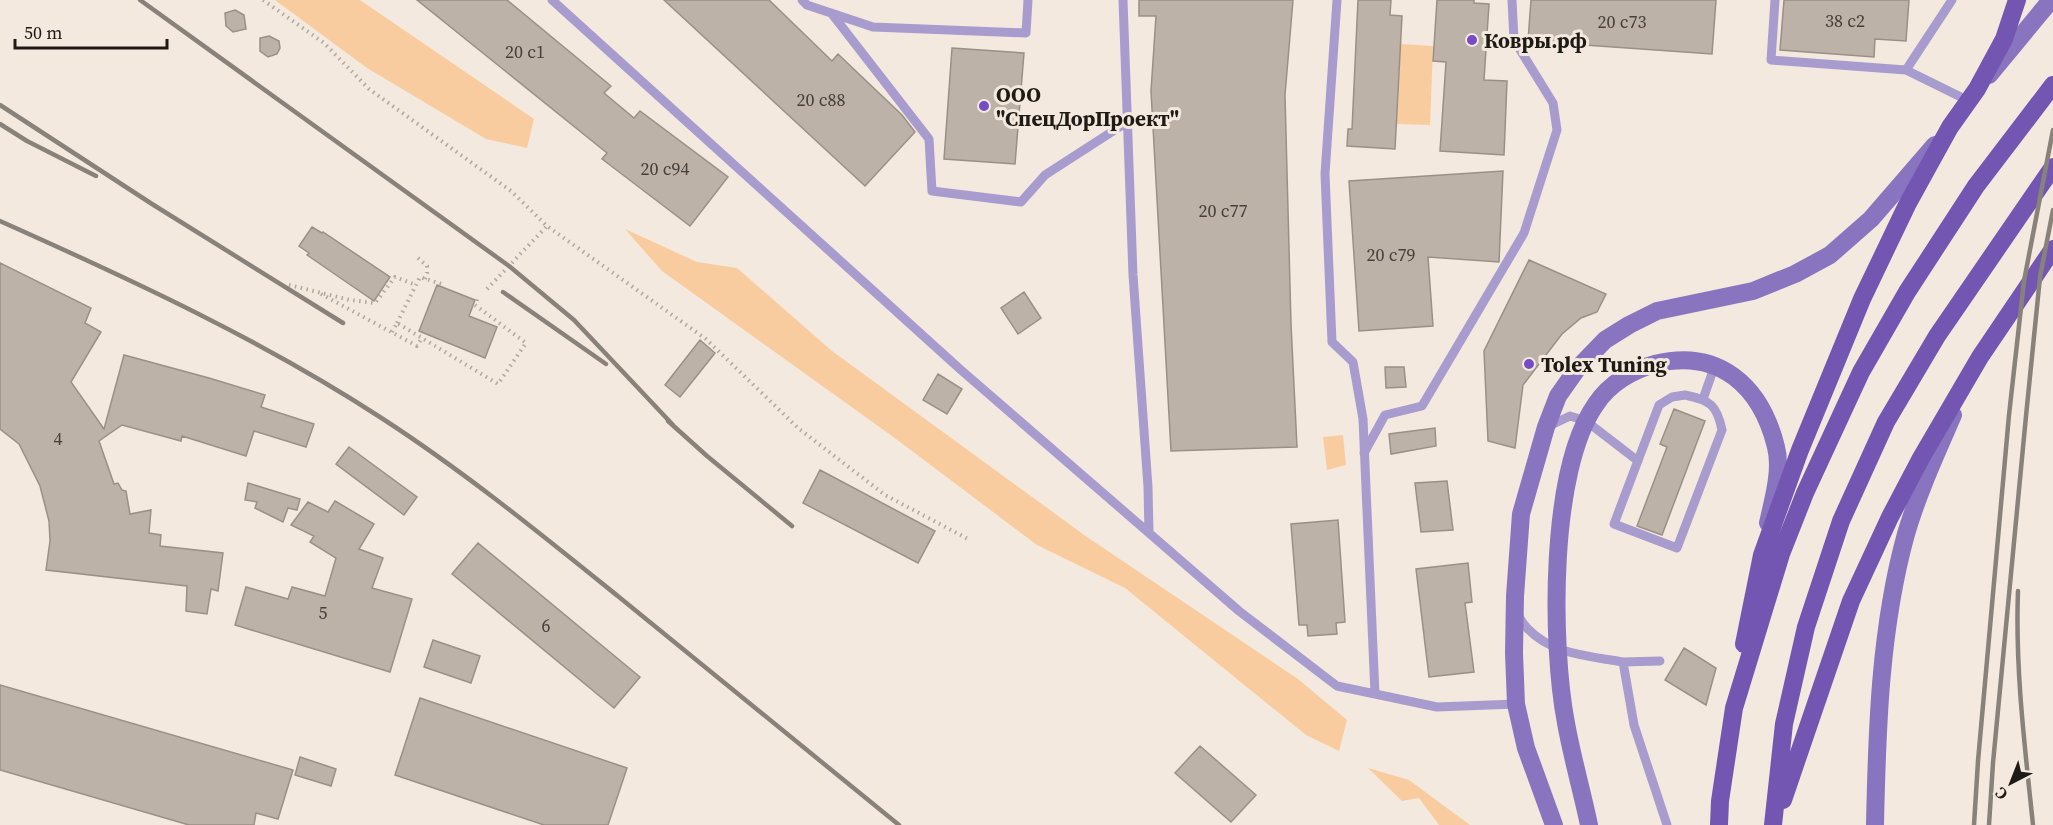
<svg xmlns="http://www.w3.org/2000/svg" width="2053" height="825" viewBox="0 0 2053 825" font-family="'Source Serif 4',serif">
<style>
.green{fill:#f9cc9f}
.building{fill:#bcb2a7;stroke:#9a9086;stroke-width:1.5}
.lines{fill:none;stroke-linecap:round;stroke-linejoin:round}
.path{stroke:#b0a79e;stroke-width:4;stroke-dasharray:1.5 4.5;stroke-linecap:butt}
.lane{stroke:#a89ccf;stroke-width:9}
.secondary{stroke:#8974bf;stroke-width:18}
.primary{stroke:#7356b2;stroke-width:18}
.rail{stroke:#89827a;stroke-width:4.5}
.poi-dot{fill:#764cc4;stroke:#f4e9de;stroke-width:2}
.labels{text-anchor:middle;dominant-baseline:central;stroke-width:6;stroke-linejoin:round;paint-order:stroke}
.number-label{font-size:18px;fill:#46403a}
.poi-label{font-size:21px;font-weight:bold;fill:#1e1a16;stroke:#f4e9de;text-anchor:start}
</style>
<rect width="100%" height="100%" fill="#f4e9de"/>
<path class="green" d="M275 0H360L534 119 527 148 486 139 367 68Z
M1400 44 1433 46 1430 125 1396 124Z
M625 229 697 262 737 268 832 351 1087 537 1298 679 1347 720 1339 751 1306 735 1125 588 1037 545 892 436 662 271Z
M1343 435 1346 465 1327 470 1323 437Z
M1368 768 1409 780 1470 825H1439L1419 798 1402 801Z"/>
<path class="building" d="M417 0H507L611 86 604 93 634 118 640 111 728 177 690 226 602 159 607 153Z
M664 0H769L832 61 838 54 902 115 915 132 865 186Z
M1139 0H1293L1285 95 1291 324 1297 447 1171 451 1151 91 1156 16H1139Z
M1358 0H1391L1390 15 1402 16 1395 149 1347 146 1348 129H1352Z
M1437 0H1474V3L1489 4 1484 80 1507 81 1504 155 1440 151 1446 62 1433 61Z
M1531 0H1716L1712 54 1528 41Z
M1784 0H1909L1906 41 1875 39 1874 57 1780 50Z
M235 10 244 15 246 29 233 32 226 26 225 13Z
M269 36 279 41 280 48 277 54 268 57 260 51V38Z
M952 48 1024 53 1015 164 944 159Z
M1503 171 1499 262 1428 257 1433 326 1359 331 1349 181Z
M312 227 322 233 323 232 390 277 374 301 307 255 309 253 299 246Z
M1529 260 1606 294 1597 312 1581 318 1562 334 1523 385 1515 448 1488 441 1484 351Z
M0 263 91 308 85 323 101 332 71 382 104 429 124 355 209 378 265 395 261 407 314 424 306 447 254 431 246 456 182 436 181 441 122 425 99 441 114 484 118 483 122 490 126 491 130 514 151 510 149 533 161 535 160 546 223 553 218 591 211 589 207 614 186 611 187 586 46 570 50 541 49 521 40 486 19 444 0 429Z
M437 285 475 300 469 316 497 327 485 358 419 331Z
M1024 292 1041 318 1018 334 1001 308Z
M700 340 715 353 680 397 665 385Z
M1385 367H1404L1406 387 1386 388Z
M938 374 962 389 947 414 923 400Z
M1674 409 1705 421 1662 535 1637 526 1667 447 1660 444Z
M1435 428 1436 446 1391 454 1389 434Z
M349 447 417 497 404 515 336 464Z
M820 470 935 531 918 563 803 503Z
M1447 481 1453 530 1421 532 1415 483Z
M248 483 300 499 297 510 288 508 283 522 255 508 257 502 245 500Z
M335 501 374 524 359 549 383 558 372 588 412 599 390 672 235 625 246 587 288 599 292 587 325 596 336 558 310 542 314 536 291 525 308 502 328 512Z
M1338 520 1345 622 1336 623 1337 634 1308 636 1307 625H1299L1291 524Z
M478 543 640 677 614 708 452 574Z
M1468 563 1472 602 1465 603 1474 672 1429 677 1416 569Z
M433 640 480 656 471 683 424 667Z
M1684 648 1716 668 1706 705 1665 680Z
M0 685 293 770 278 819 256 813 254 825H189L0 770Z
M420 698 627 768 608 825H544L395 775Z
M1200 746 1256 795 1231 822 1175 773Z
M300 757 336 769 331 786 295 775Z"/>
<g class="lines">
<path class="path" d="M263 0 324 43 369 89 511 191 547 226 706 339 798 428 885 495 968 539
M418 258 427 266V273L425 279
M289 285 350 300 375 303 395 277 416 285
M487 289 547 226
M321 294 417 346 422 338
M397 323 420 277 444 285
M392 332 397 323 498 384 526 343 475 305 478 297"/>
<path class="lane" d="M552 0 961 370 1239 611 1337 686 1437 707 1516 704
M802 0 807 5 873 27 1026 33 1028 0
M1123 0 1133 275 1148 487 1149 533
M1337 0 1325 174 1332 342 1353 362 1363 419 1375 694
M1775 0 1771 60 1906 70
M1952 0 1906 70 1969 101
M832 14 929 139 932 191 1021 202 1045 175 1127 122
M1685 395C1710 400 1717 405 1722 430L1677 548 1614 524 1659 405 1672 397Z
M1703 399 1715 365
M1549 426 1570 416 1586 421 1638 461
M1364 453 1385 415 1422 406 1524 233 1557 130 1553 103 1514 40 1512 0
M1518 613C1520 620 1523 624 1528 629 1553 655 1590 656 1623 662
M1660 661 1623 662 1634 725 1667 825"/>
<path class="secondary" d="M1989 75 2051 0
M1554 825 1526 748 1516 704 1514 653 1515 596 1521 514 1546 427 1558 396 1577 369 1605 340 1629 325 1657 311 1753 291 1795 274 1830 255 1871 219 1935 145
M1589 825C1582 791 1572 757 1566 723 1551 645 1549 470 1596 404 1609 384 1632 370 1655 364 1719 348 1761 386 1776 447 1782 470 1773 500 1768 523
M1875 825C1877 728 1880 628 1906 534 1918 493 1936 454 1953 415"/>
<path class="primary" d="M1744 644 1762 555 1800 450 1862 299 1907 205 1950 127 1977 89 2004 39 2017 0
M1783 800 1851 601 1890 517 1921 458 1980 357 2053 249
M1719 825 1720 801 1734 708 1781 554 1805 493 1861 372 1907 292 1976 186 2053 85
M1773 825 1784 724 1806 627 1841 521 1886 422 1937 336 2053 167"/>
<path class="rail" d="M140 0 509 266 574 320 673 425
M0 105 152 204 343 323
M0 124 27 141 96 176
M0 221C130 279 264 341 383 419 466 473 542 535 619 597 712 673 806 749 899 825
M503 292 606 364
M668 421 707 456 792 526
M2018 591C2015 669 2025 748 2033 825
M1974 825 1978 761 2009 415 2024 281 2053 130
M1989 825 1993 763 2026 416 2040 277 2053 210"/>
</g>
<g class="poi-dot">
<circle cx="1472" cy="40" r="6"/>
<circle cx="984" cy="106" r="6"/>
<circle cx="1529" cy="364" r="6"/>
</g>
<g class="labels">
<g class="number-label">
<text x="1845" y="20">38 с2</text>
<text x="1622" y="21">20 с73</text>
<text x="525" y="51">20 с1</text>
<text x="821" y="99">20 с88</text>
<text x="665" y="168">20 с94</text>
<text x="1223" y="210">20 с77</text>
<text x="1391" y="254">20 с79</text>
<text x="58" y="438">4</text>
<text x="323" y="612">5</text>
<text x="546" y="625">6</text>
</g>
<g class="poi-label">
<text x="1484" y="40">Ковры.рф</text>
<text x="996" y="94">ООО<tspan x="996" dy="24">"СпецДорПроект"</tspan></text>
<text x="1541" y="364">Tolex Tuning</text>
</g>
</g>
<g transform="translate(2011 783) rotate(222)" stroke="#f4e9de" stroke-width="4.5" paint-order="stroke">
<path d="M0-4.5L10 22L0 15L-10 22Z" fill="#1e1a16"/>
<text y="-9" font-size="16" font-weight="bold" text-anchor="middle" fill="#1e1a16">С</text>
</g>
<path d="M15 39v9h152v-9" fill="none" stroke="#1e1a16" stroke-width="3"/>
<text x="24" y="39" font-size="18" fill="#1e1a16" stroke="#f4e9de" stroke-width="4.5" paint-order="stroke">50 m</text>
</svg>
